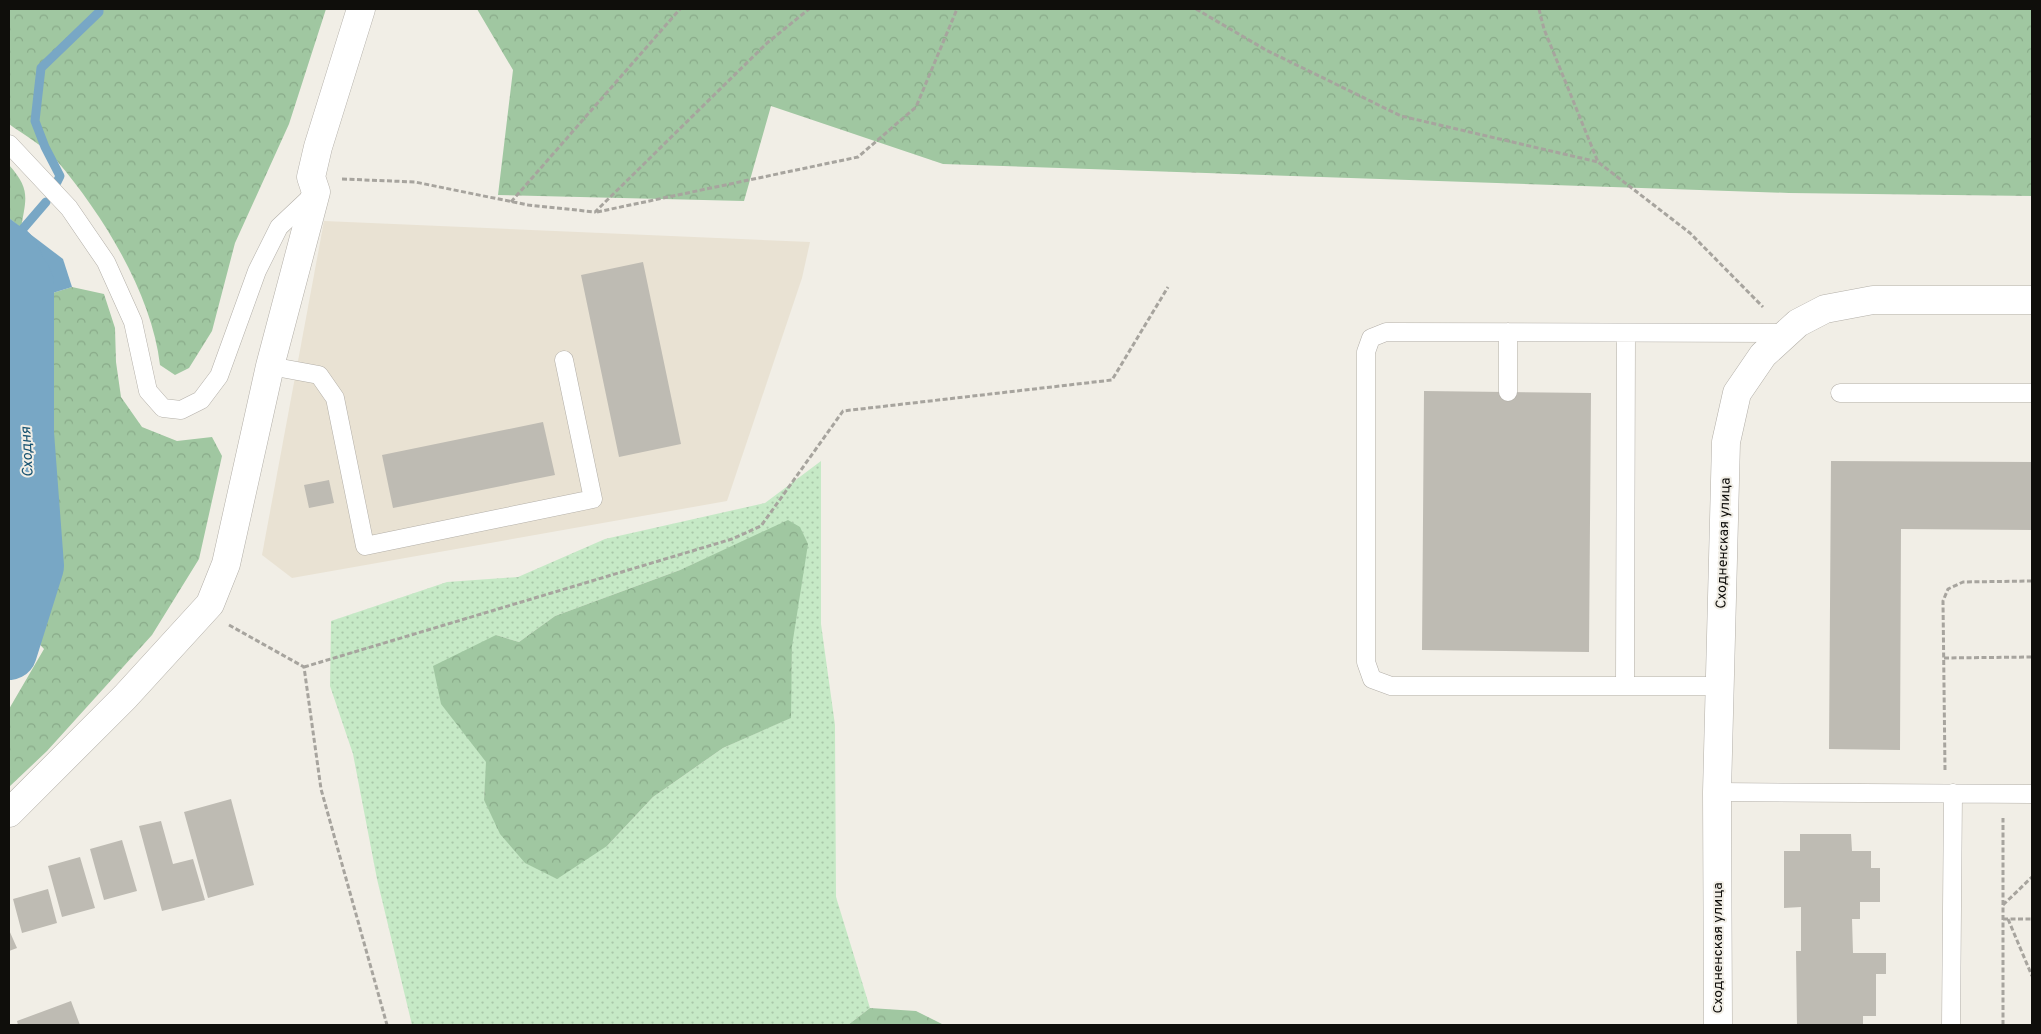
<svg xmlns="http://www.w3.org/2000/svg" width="2041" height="1034" viewBox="0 0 2041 1034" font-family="Overpass,sans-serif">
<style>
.built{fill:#e9e2d3}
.grass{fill:url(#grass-dots);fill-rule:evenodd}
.forest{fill:url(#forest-crowns)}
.water{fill:#78a7c5}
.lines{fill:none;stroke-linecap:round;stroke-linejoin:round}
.stream{stroke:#78a7c5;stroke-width:9}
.river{stroke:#78a7c5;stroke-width:56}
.building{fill:#bebbb3}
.lane-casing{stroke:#b3afa8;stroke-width:19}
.street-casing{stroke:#b3afa8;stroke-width:29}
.path{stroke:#a7a49e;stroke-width:3;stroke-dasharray:5 2.5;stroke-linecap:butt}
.lane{stroke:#fff;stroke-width:18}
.street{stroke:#fff;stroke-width:28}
.labels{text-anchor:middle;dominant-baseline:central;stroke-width:4;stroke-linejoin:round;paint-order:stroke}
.street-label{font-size:14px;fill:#0f0e0b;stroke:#f1eee6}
.water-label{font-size:15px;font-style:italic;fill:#175270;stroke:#f1eee6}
</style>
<defs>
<pattern id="grass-dots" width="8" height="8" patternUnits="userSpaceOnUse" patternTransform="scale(1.25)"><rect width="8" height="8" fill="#c6e9c6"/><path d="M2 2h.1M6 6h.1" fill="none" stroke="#a9c7a9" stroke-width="1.8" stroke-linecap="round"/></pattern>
<pattern id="forest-crowns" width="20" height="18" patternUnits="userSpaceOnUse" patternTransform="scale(1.25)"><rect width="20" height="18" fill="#a0c7a1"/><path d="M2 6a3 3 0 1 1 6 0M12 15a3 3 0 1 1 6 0" fill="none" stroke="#89aa89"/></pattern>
</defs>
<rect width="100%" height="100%" fill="#f1eee6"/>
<path class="built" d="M324 221 810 242 802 278 727 501 292 578 262 555Z"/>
<path class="grass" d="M821 461V624L835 725 836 897 870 1008 848 1025H412L377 879 353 754 330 686 331 621 447 582 518 577 605 539 765 503ZM788 521 792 646 790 718 723 748 653 797 607 846 484 800 496 635 519 642 555 616 680 570Z"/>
<path class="forest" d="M9 9H326L289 124 235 243 212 331 189 368 175 375 160 365C152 294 103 215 57 161 44 146 24 135 9 124Z
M477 9H2032V196L1789 193 943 164 771 106 744 201 498 195 513 70Z
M9 165C31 190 26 198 21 228L9 218Z
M72 287 104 294 115 328 116 362 121 397 142 427 177 441 212 437 222 456 199 559 152 635 47 751 9 787V709L44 649 19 621 9 620V289L33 299Z
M788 520 800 527 808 544 792 646 791 718 723 748 653 797 607 846 557 879 525 863 500 834 484 800 486 762 441 704 433 666 496 635 519 642 555 616 680 570Z
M870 1008 916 1011 944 1025H848Z"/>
<path class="water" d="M9 218 63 259 72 287 33 299 9 289Z"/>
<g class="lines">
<path class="stream" d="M57 182 60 176 45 147 35 121 41 68 99 12V9
M9 245 46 202"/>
<path class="river" d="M9 252 26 284V433L36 566 9 652"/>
</g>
<path class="building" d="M643 262 681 444 619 457 581 275Z
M1424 391 1591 393 1589 652 1422 650Z
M543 422 555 475 393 508 382 455Z
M1831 461 2032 462V530L1901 529 1900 750 1829 749Z
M329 480 334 503 309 508 304 485Z
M231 799 254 885 208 898 184 812Z
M161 821 173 864 193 859 205 900 162 911 139 826Z
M1800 834H1851L1852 851H1871V868H1880V902H1860V919H1852L1853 953H1886V974H1876V1016H1863V1025H1797L1796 951H1801V907L1784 908V851H1800Z
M122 840 137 891 104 900 90 849Z
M80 857 95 908 62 917 48 866Z
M48 889 57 923 22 933 13 899Z
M9 930 17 948 9 951Z
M71 1001 80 1025H18L17 1021Z"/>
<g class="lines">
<defs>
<path id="lane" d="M9 144 69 208 106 262 133 322 148 391 163 408 181 410 201 400 219 376 257 271 279 227 314 194
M270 366 319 375 335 398 365 546 593 499 564 360
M1508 392V332
M1840 393H2032
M1625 686 1626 333
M1720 686H1391L1372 679 1366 662V352L1371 338 1386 332 1788 333
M1717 792 2032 794
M1951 1025 1953 793"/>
<path id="street" d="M9 813 125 697 210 604 226 564 270 366 316 192 311 177 318 147 361 9
M1718 1025 1717 792 1726 442 1737 393 1763 355 1798 323 1825 309 1873 300H2032"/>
</defs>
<use href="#lane" class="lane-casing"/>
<use href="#street" class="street-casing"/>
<path class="path" d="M1196 9 1266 50 1401 116 1598 162
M1539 9 1544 29 1598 162 1690 233 1763 307
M342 179 415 182 528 205 595 212 767 43 809 9
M511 202 680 9
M597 212 858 157 916 107 957 9
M229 625 304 667 321 789 387 1025
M1944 658 2032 657
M304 667 732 539 761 526 843 411 1112 380 1168 287
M1945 770 1943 601 1948 589 1963 582 2032 581
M2003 905 2032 877
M2003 919H2032
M2008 919 2032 976
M2003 1025V818"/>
<use href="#lane" class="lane"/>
<use href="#street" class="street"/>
</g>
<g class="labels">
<g class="street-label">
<text transform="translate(1724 543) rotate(-88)">Сходненская улица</text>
<text transform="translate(1718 948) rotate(-90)">Сходненская улица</text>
</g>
<g class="water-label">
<text transform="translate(28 452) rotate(-93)">Сходня</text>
</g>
</g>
<rect width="2041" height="1034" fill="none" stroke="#0f0e0b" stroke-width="20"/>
</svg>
